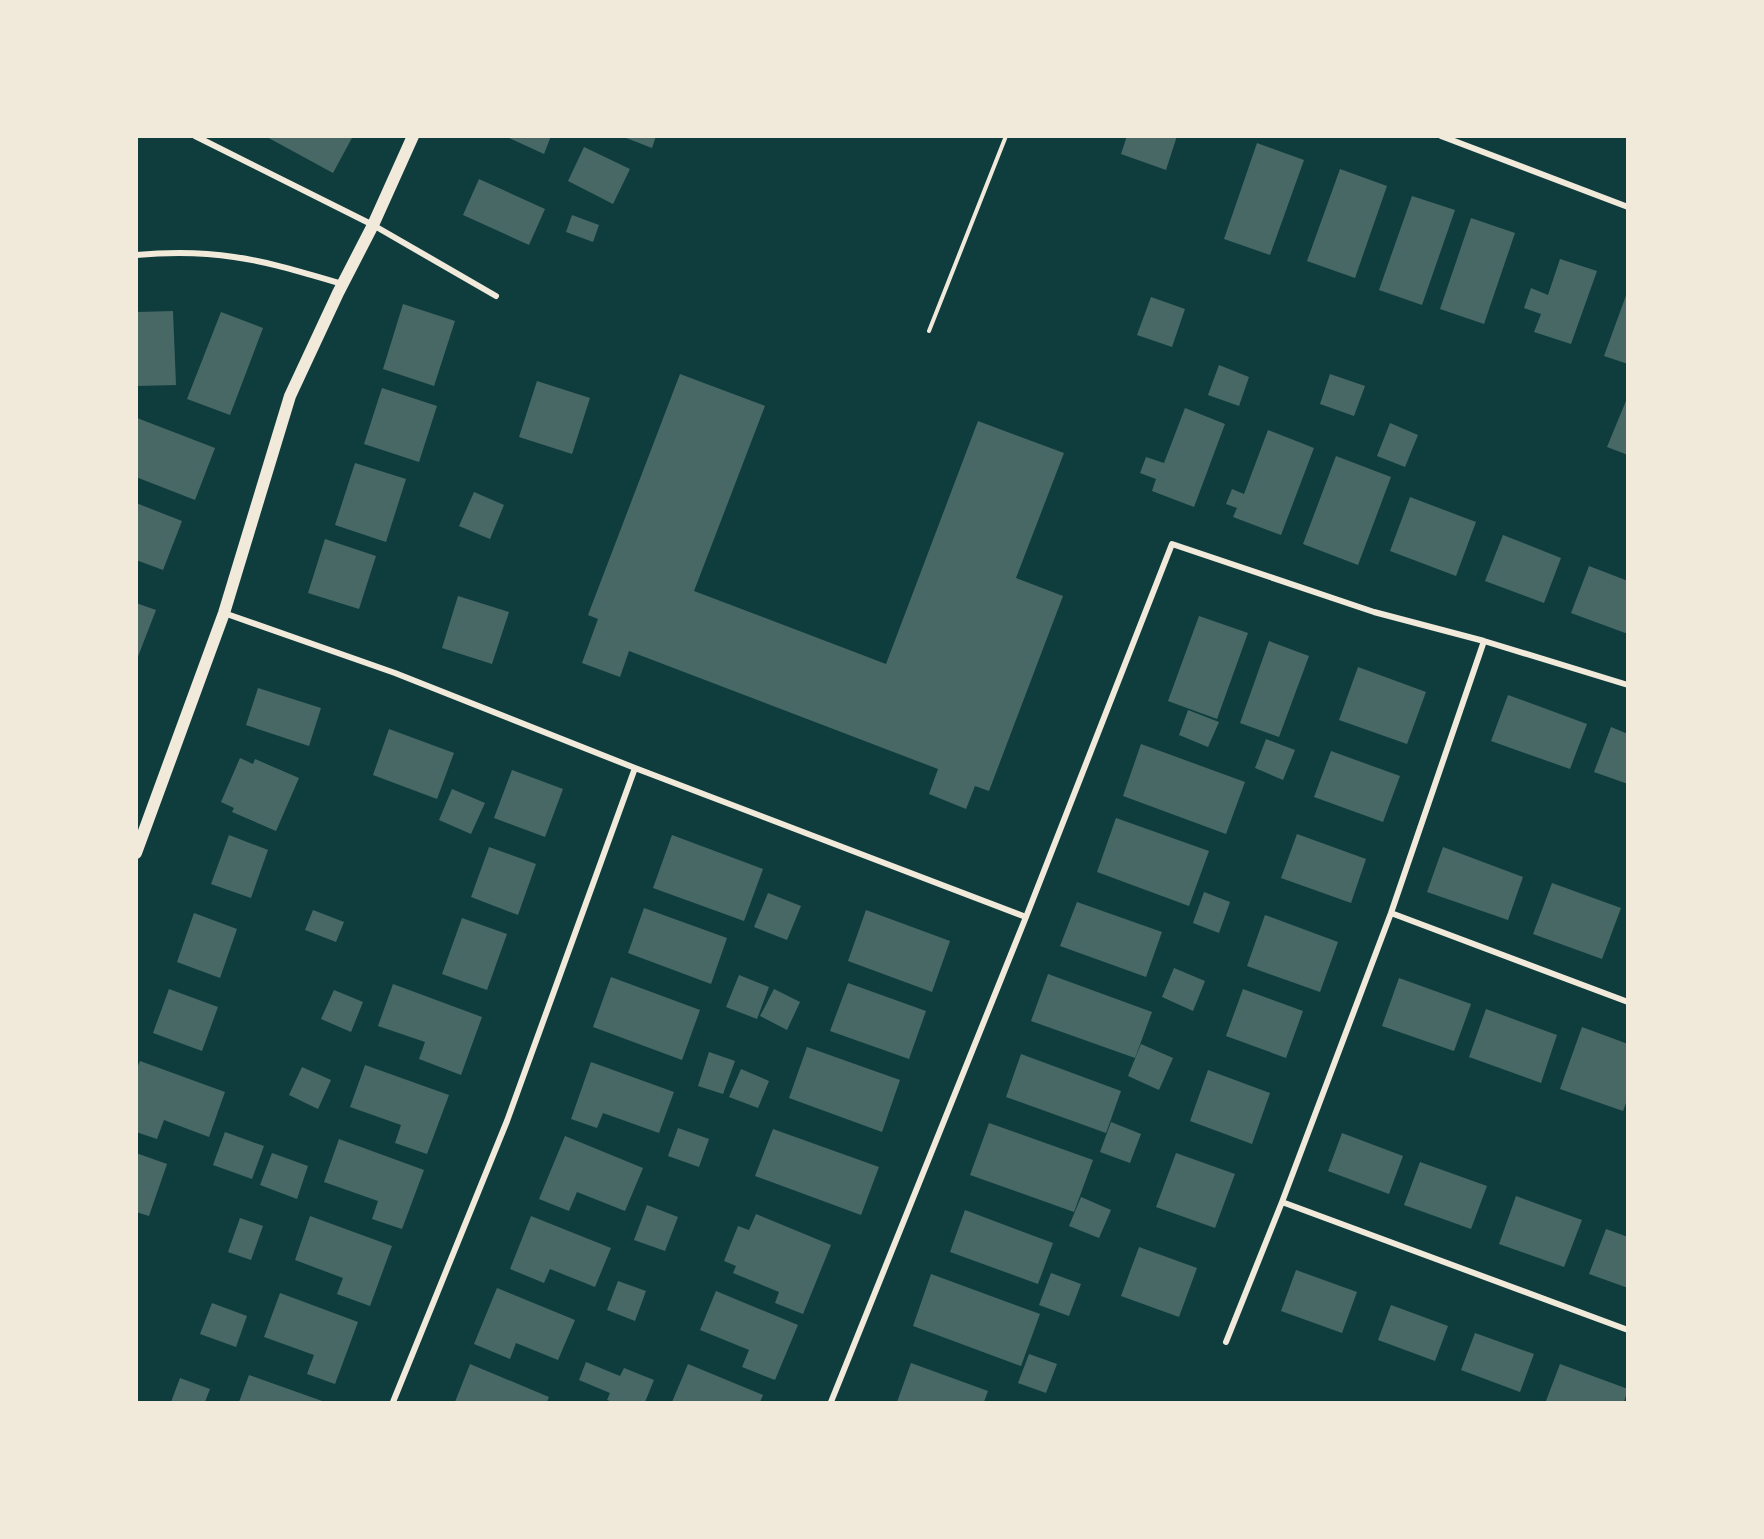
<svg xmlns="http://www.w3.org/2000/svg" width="1764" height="1539" viewBox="0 0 1764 1539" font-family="'Open Sans',sans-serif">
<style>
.building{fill:#486865}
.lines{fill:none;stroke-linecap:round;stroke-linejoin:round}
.path{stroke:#f1e9da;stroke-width:4}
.minor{stroke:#f1e9da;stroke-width:6}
.secondary{stroke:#f1e9da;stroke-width:12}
</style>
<rect width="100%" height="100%" fill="#0f3d3e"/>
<path class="building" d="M265 136H353L333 173Z
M505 136H551L544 154Z
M621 136H656L652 148Z
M1127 136H1177L1166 170 1121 154Z
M1257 143 1304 160 1270 255 1224 239Z
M584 147 630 169 613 204 568 181Z
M1340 169 1387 186 1355 278 1307 261Z
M479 179 545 209 529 245 463 215Z
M1412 196 1455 210 1422 305 1379 290Z
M572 215 599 225 593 242 566 232Z
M1471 218 1515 233 1484 324 1440 309Z
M1560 259 1597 271 1571 344 1534 332 1541 314 1524 308 1531 288 1548 295Z
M1628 290V364L1604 356Z
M1151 297 1185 309 1172 347 1137 335Z
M403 304 455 321 434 386 383 369Z
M173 311 176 385 137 386 136 312Z
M221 312 263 328 230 415 187 399Z
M1219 365 1249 377 1239 406 1208 395Z
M680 374 765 406 694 591 886 664 978 421 1064 453 1016 578 1063 596 989 791 975 786 966 809 929 794 938 769 629 651 620 677 582 663 598 619 588 615Z
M1330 374 1365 386 1354 416 1320 404Z
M537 381 590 398 572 454 519 437Z
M382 388 437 406 419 462 364 444Z
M1628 396V455L1607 447Z
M1185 408 1225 424 1194 507 1152 491 1156 479 1140 473 1146 457 1164 463Z
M137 418 215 448 195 500 136 477Z
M1390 423 1418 435 1405 467 1377 456Z
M1268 430 1314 448 1281 535 1233 517 1237 508 1226 504 1232 489 1244 494Z
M1336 456 1391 477 1358 565 1303 544Z
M355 463 406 479 386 542 335 525Z
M474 492 504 505 490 539 459 526Z
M1410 497 1476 522 1456 576 1390 551Z
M136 503 182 521 163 570 136 560Z
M1503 535 1561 558 1544 603 1485 581Z
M325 539 376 556 359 609 308 593Z
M1589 566 1628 581V634L1571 613Z
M458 596 509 612 492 664 442 648Z
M136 603 156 610 137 659H136Z
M1199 616 1248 633 1217 719 1168 701Z
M1269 641 1309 656 1279 737 1240 723Z
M1358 667 1426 692 1407 744 1339 720Z
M258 688 321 708 309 746 246 725Z
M1508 695 1587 724 1570 769 1491 741Z
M1188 710 1219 722 1208 747 1179 735Z
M1611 727 1628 734V784L1594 772Z
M389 729 454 753 437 799 373 775Z
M1266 739 1295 750 1283 780 1255 768Z
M1141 744 1245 782 1226 834 1123 796Z
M1331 751 1400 776 1383 822 1314 797Z
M240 758 253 764 255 759 299 778 276 831 232 812 234 808 221 802Z
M512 770 563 789 545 837 494 818Z
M452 789 485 803 471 834 439 820Z
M1116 818 1209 851 1189 906 1097 872Z
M1297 834 1366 859 1351 903 1281 878Z
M229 835 268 850 251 898 211 884Z
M672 835 763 869 744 921 653 888Z
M489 847 536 864 518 915 471 897Z
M1443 847 1523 877 1508 920 1427 892Z
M1552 883 1621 908 1602 959 1533 934Z
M1204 892 1230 902 1219 933 1193 923Z
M768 893 801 906 787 940 754 927Z
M1077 902 1162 932 1146 977 1060 946Z
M644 908 727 938 711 984 628 953Z
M313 910 344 922 336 942 305 930Z
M866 910 950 941 932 992 848 961Z
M194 913 237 929 220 978 177 962Z
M1265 915 1338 942 1320 992 1247 966Z
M462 918 507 934 487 990 442 974Z
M1174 968 1205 981 1193 1011 1162 997Z
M1048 974 1152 1012 1135 1058 1031 1021Z
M739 975 769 987 757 1019 726 1007Z
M611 977 700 1010 682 1060 593 1027Z
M1399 978 1471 1004 1454 1051 1382 1026Z
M848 983 926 1011 909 1059 830 1031Z
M393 984 482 1017 461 1075 419 1059 425 1042 378 1026Z
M169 989 218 1007 202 1051 153 1033Z
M774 989 800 1002 787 1030 760 1016Z
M1243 989 1303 1011 1286 1058 1226 1036Z
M334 990 363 1002 351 1032 321 1019Z
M1486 1009 1557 1035 1541 1083 1469 1057Z
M1582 1027 1628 1044V1098L1623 1111 1560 1089Z
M1141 1044 1173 1058 1159 1090 1128 1076Z
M807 1047 900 1080 882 1132 789 1098Z
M709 1052 735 1061 723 1094 698 1086Z
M1021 1054 1121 1091 1106 1133 1006 1097Z
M140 1061 225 1092 209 1137 164 1120 157 1139 136 1132V1070Z
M591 1062 674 1092 659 1133 603 1113 597 1128 571 1119Z
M365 1065 449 1095 427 1154 395 1143 401 1125 350 1107Z
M302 1067 331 1080 318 1109 289 1095Z
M741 1069 769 1081 758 1108 729 1097Z
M1208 1070 1270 1093 1252 1144 1190 1121Z
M1111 1122 1141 1134 1130 1163 1100 1152Z
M989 1123 1093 1160 1074 1212 970 1175Z
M678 1128 709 1139 699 1167 668 1156Z
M773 1129 879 1167 861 1215 755 1176Z
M225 1132 264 1146 252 1179 213 1165Z
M1342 1133 1403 1156 1389 1194 1328 1171Z
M565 1136 643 1168 625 1211 577 1192 569 1211 539 1199Z
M339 1139 424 1170 402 1229 372 1219 378 1201 324 1182Z
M136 1153 167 1164 149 1216 136 1212Z
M272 1153 308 1166 297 1199 260 1185Z
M1176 1153 1235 1174 1215 1228 1156 1207Z
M1420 1162 1487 1186 1471 1229 1404 1205Z
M1516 1196 1582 1220 1564 1267 1499 1244Z
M1081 1197 1111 1210 1099 1238 1069 1226Z
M647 1205 678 1217 665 1251 634 1240Z
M965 1210 1053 1243 1038 1284 950 1252Z
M756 1214 831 1245 803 1314 775 1303 779 1292 733 1273 736 1266 724 1261 738 1226 749 1230Z
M310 1216 392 1246 370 1306 337 1294 343 1278 295 1260Z
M531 1216 611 1248 595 1287 550 1269 544 1283 510 1269Z
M240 1218 263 1226 251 1260 228 1252Z
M1606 1229 1628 1237V1288L1589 1274Z
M1139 1247 1197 1268 1179 1317 1121 1296Z
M1296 1270 1357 1292 1342 1333 1281 1311Z
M1051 1273 1081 1284 1069 1316 1039 1305Z
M931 1274 1040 1314 1021 1366 913 1326Z
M618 1281 646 1291 635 1321 607 1310Z
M497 1288 575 1320 558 1360 516 1343 510 1359 474 1344Z
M716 1291 798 1325 775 1380 742 1367 749 1350 700 1330Z
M280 1293 358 1322 335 1384 307 1374 314 1355 264 1337Z
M212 1303 247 1316 236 1347 200 1334Z
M1391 1305 1448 1326 1435 1361 1378 1340Z
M1475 1333 1534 1354 1520 1392 1461 1370Z
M1029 1354 1057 1364 1046 1393 1018 1383Z
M586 1362 620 1376 624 1368 654 1380 645 1402H613L607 1400 610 1393 579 1380Z
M911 1363 988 1391 984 1402H897Z
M470 1364 549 1397 547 1402H455Z
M688 1364 763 1395 760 1402H672Z
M1560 1364 1628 1389 1624 1402 1546 1401Z
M249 1375 325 1402H239Z
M180 1378 210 1389 205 1402H171Z"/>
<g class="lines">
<path class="path" d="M929 331 1006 136"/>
<path class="minor" d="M195 136 373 225 496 296
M1441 136 1628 207
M136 255C169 252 202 252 234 257 271 262 307 274 343 284
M224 613 395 673 635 768 1026 917
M1391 913 1628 1002
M1282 1202 1628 1330
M1226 1342 1282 1202 1391 913 1484 641
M393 1402 507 1121 635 768
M831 1402 1026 917 1172 544 1374 612 1484 641 1628 685"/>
<path class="secondary" d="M136 853 224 613 290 396 338 293 373 225 413 136"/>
</g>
<rect width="1764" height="1539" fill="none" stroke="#f1e9da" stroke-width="276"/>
</svg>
